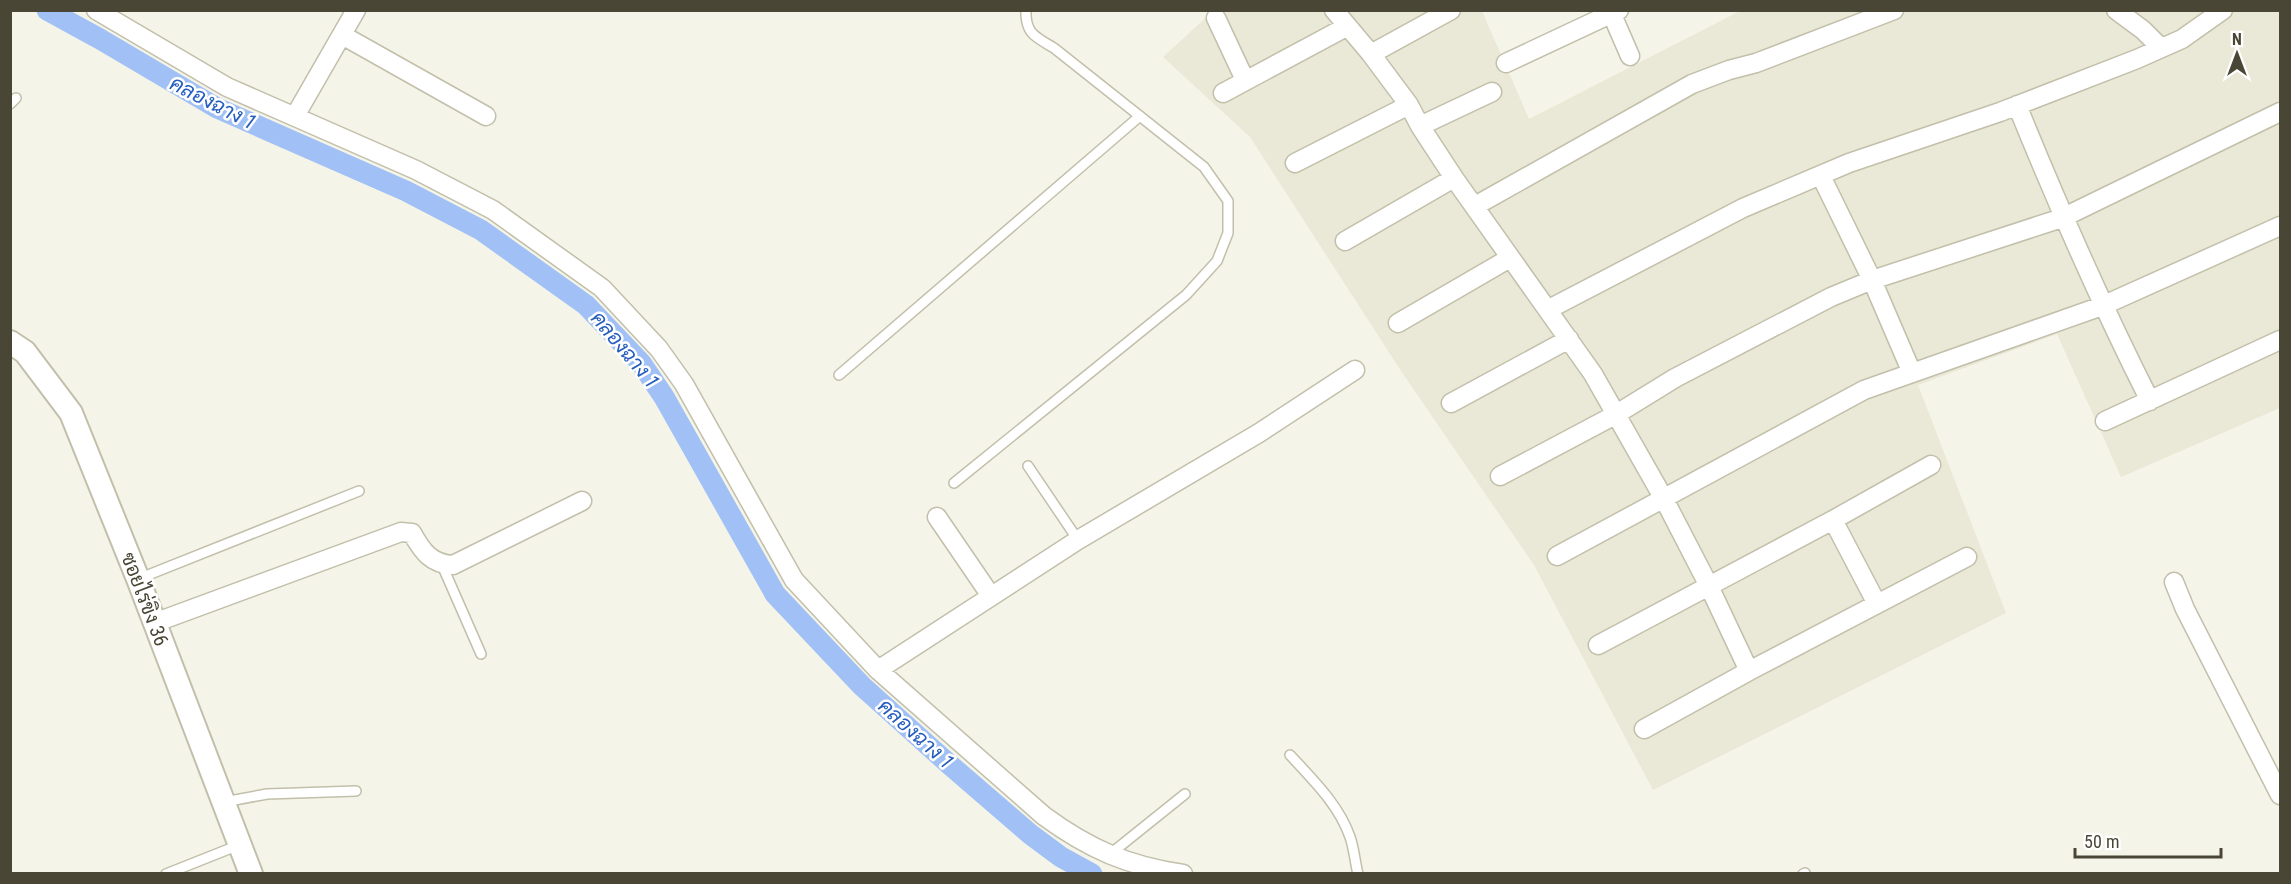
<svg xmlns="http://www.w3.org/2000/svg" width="2291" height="884" viewBox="0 0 2291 884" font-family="'Roboto Condensed',Sarabun,sans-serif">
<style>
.residential{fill:#eae8d6}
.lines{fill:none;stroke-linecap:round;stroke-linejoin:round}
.canal{stroke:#a1c1f6;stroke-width:21}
.service-casing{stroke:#c2bfaa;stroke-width:12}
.minor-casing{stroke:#c2bfaa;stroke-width:21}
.tertiary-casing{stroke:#c2bfaa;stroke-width:26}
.service{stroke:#fff;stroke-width:9}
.minor{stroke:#fff;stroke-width:18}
.tertiary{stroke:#fff;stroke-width:22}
.labels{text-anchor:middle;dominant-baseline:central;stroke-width:5;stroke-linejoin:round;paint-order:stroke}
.street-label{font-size:20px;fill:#4a4636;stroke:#fff}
.water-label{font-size:21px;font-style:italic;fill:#265ebf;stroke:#fff}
</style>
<rect width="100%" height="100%" fill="#f5f4e8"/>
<path class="residential" d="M1213 11H1482L1529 119 1740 11H2280V408L2121 477 2057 334 1918 385 2006 613 1653 790 1534 565 1401 371 1250 137 1163 57Z"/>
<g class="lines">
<path class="canal" d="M47 10 100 39 217 108 406 191 481 230 586 305 641 363 664 397 775 594 862 686 950 765 1030 834 1061 857 1092 874"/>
<defs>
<path id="service" d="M10 104 16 98
M839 375 1140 116
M1028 466 1078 540
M954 483 1186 295 1217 261 1228 233V201L1204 167 1054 48C1036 37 1025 34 1026 10
M442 565 481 654
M138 579 359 491
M1290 755C1313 780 1339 805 1350 837 1354 848 1355 862 1358 874
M224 802 267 794 356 791
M1109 855 1185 794
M166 874 239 845
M1803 874 1805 873"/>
<path id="minor" d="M96 10 227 87 416 170 493 210 602 288 659 349 684 384 794 580 878 670 1044 816C1089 849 1128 866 1183 874
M1334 10 1371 54 1409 105 1420 126 1454 178 1593 374 1664 499 1709 586 1749 671 1644 729
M1610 10 1630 56
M2116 10 2143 30 2161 48
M1216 18 1245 80
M342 35 486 116
M1371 54 1451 10
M1506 63 1619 10
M1223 93 1346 27
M2017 105C2058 206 2101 304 2150 401
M295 116 356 10
M1420 126 1492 92
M1295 163 1409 105
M1821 176 1872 280 1912 373
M1475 206 1692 84 1729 70 1756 63 1894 10
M1345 241 1454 178
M1549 309 1743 208 1849 163 2000 112 2137 59 2182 39 2223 10
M1398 323 1510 258
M1451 403 1569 339
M2105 421 2280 340
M1500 476 1615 415 1675 378 1831 297 1872 280 2062 218 2280 112
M937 517 991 596
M1833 520 1877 604
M1557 556 1864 390 2102 306 2280 226
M2174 582 2185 609 2280 795
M154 623 401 532 412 533C422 551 431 564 453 565L582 501
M1598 645 1833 520 1931 465
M878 670 1078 540 1259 433 1355 370
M1749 671 1967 557"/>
<path id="tertiary" d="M10 342 25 352 71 413 138 579 251 874"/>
</defs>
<use href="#service" class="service-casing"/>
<use href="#minor" class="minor-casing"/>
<use href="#tertiary" class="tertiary-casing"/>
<use href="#service" class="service"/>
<use href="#minor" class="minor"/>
<use href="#tertiary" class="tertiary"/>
</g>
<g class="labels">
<g class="street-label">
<text transform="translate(145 599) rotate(69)">ซอยไร่ขิง 36</text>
</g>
<g class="water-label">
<text transform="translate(213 103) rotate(27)">คลองฉาง 1</text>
<text transform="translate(625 350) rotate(50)">คลองฉาง 1</text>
<text transform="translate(916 734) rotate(42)">คลองฉาง 1</text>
</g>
</g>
<rect width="2291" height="884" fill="none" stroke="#4a4636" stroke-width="24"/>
<g transform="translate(2237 54)" stroke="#ffffff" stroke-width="4.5" paint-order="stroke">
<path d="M0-4.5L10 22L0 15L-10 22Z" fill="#4a4636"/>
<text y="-9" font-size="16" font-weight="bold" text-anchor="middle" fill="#4a4636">N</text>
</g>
<path d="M2075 848v9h146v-9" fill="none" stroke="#4a4636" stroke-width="3"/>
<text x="2084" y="848" font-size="18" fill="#4a4636" stroke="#ffffff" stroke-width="4.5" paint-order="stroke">50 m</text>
</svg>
